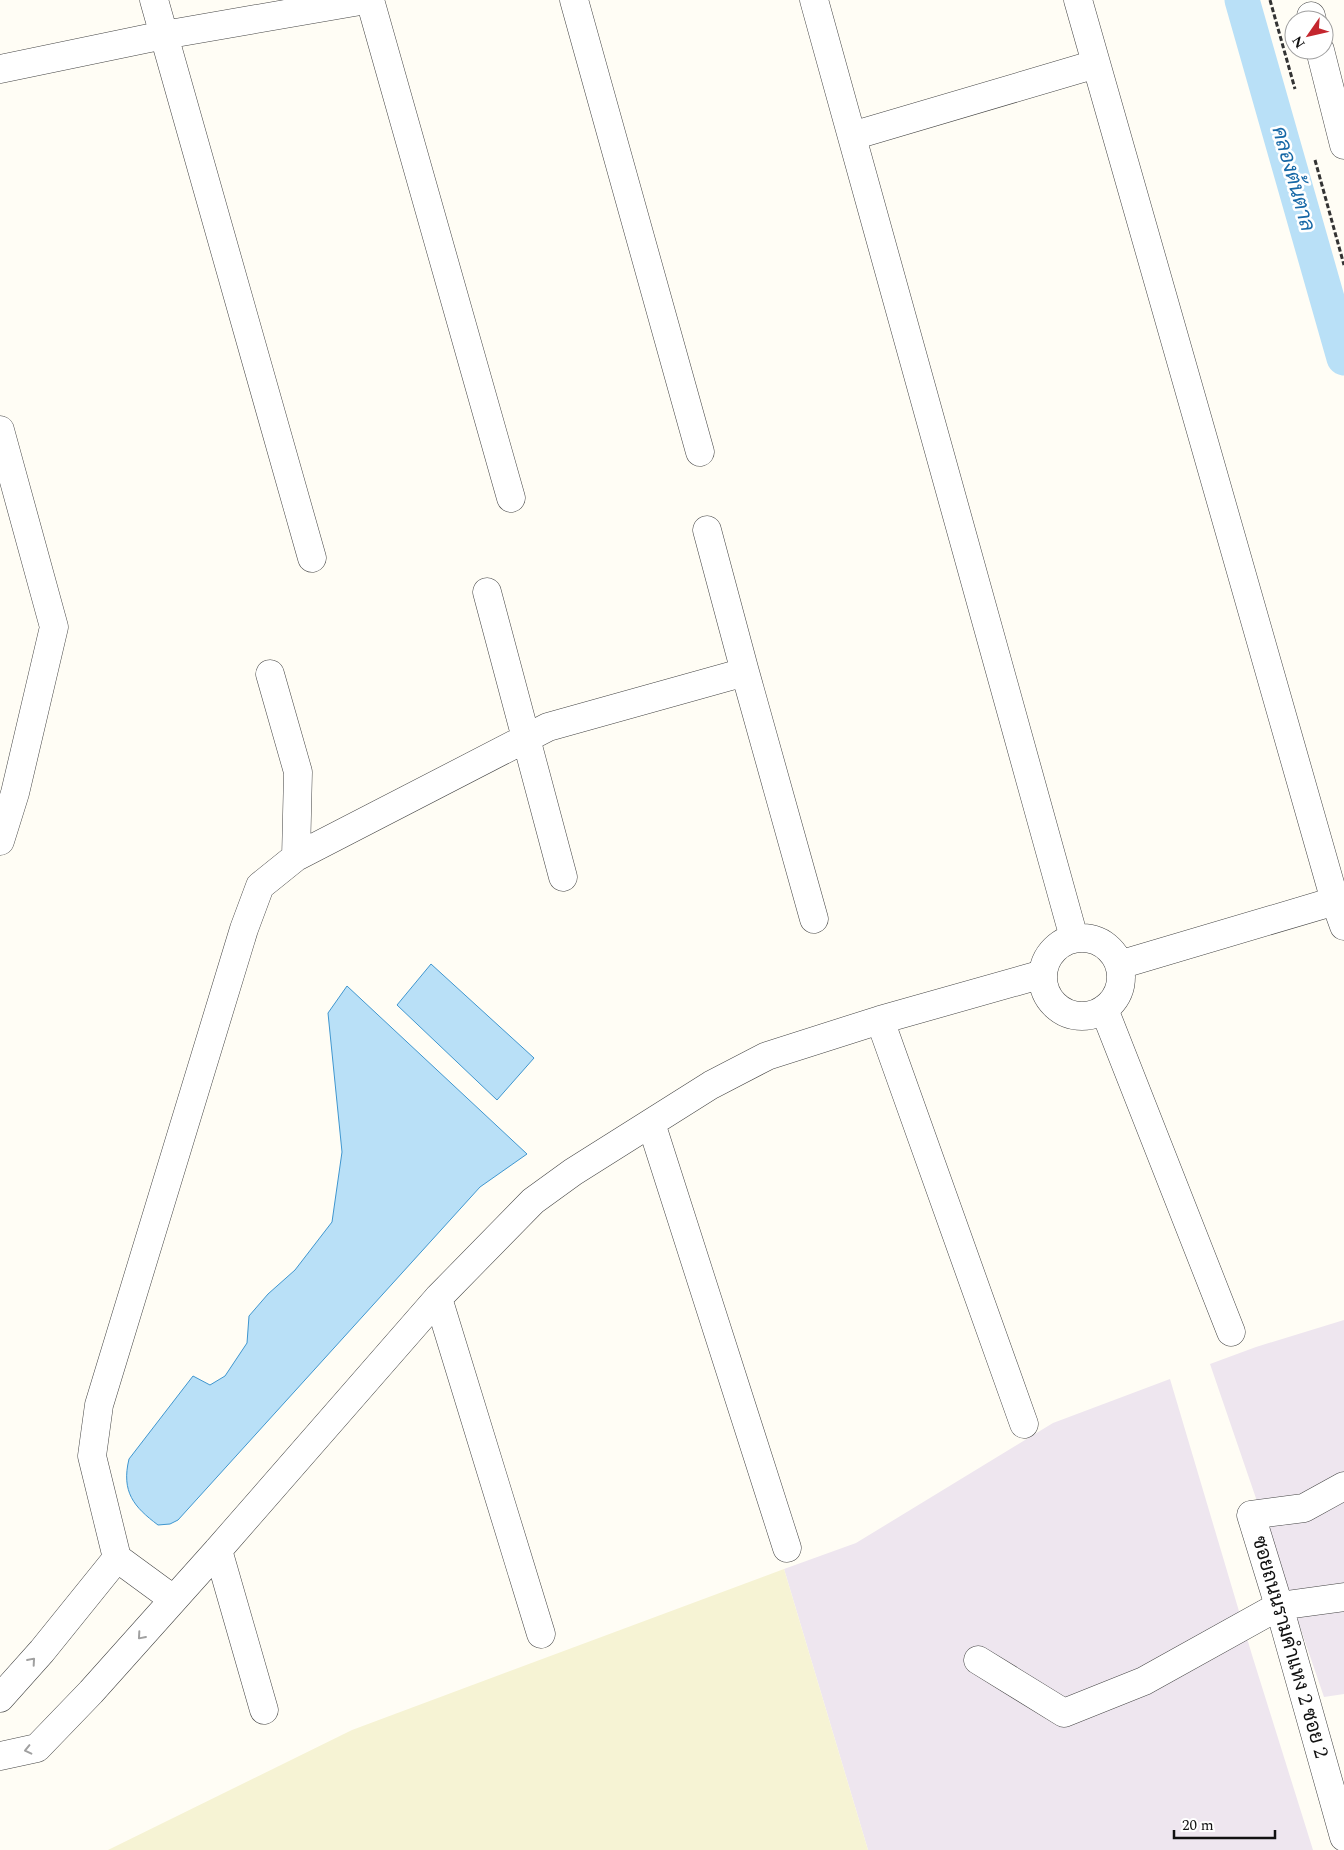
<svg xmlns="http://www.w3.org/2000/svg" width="1344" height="1850" viewBox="0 0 1344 1850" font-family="Spectral,Sarabun,serif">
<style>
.industrial{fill:#eee6ef}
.farmland{fill:#f6f3d4}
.water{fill:#b9e0f7;stroke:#3f96cf}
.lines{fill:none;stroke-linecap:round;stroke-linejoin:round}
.canal{stroke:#b9e0f7;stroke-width:35}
.minor-casing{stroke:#444;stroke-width:29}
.path{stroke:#333;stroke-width:3;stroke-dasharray:5 2.5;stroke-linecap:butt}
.minor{stroke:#fff;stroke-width:28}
.oneway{stroke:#a0a0a0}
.labels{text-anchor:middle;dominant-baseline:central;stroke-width:5;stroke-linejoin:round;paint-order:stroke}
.street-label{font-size:20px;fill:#111;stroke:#fff}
.water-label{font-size:21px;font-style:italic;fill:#1768a6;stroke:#fff}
</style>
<rect width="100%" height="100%" fill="#fffdf5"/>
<path class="industrial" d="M1344 1320V1694L1324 1697 1210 1364 1256 1347Z
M1170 1379 1252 1655 1313 1850H868L784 1569 856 1543 1053 1423Z"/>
<path class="farmland" d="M784 1569 868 1850H108L352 1730Z"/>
<path class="water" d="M431 964 534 1058 497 1100 397 1005Z
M347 986 527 1154 480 1187 178 1520 170 1524 158 1525C134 1507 121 1492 129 1459L193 1376 210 1385 225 1376 247 1343 249 1316 268 1294 295 1270 332 1222 342 1152 328 1013Z"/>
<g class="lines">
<path class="canal" d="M1242 0 1344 358"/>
<defs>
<path id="minor" d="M154 0 312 558
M370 0 511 498
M574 0 700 452
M814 0 1074 938
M1078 0 1335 901 1344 926
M1311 16 1312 20
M1320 50 1344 145
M0 69 164 35 366 0
M852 136 1096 64
M0 430 54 627 15 793 0 841
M707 530 745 672
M487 592 563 877
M270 674 298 772 296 857
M1043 977a39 39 0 1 1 78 0a39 39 0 1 1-78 0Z
M1119 965 1335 901
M1104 1009 1231 1332
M880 1020 1024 1424
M651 1123 787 1548
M438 1298 541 1634
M1344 1486 1304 1508 1251 1515 1279 1606 1344 1837
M218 1550 264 1710
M173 1599 117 1558 92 1456 99 1405 244 929 260 886 296 857 548 727 745 672 814 919
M978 1660 1064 1713 1144 1681 1279 1606 1344 1597
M0 1698 42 1651 117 1558
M0 1756 37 1748 91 1692 218 1550 438 1298 533 1201 573 1172 711 1085 767 1056 880 1020 1043 974"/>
</defs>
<use href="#minor" class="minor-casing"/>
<path class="path" d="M1270 0 1295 89
M1315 160 1344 265"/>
<use href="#minor" class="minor"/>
</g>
<defs><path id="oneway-chevron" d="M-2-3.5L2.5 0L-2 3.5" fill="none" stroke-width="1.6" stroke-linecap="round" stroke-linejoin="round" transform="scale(1.25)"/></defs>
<g class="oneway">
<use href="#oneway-chevron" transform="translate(141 1636) rotate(131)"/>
<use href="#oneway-chevron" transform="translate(32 1661) rotate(-49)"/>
<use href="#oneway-chevron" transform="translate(28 1750) rotate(167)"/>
</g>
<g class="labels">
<g class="street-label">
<text transform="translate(1290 1647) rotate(74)">ซอยถนนรามคำแหง 2 ซอย 2</text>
</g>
<g class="water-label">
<text transform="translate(1293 179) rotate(74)">คลองต้นตาล</text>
</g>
</g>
<g transform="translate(1309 35) rotate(236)"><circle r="24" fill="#ffffff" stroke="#a0a0a0"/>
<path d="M0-4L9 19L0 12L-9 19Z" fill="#c4262e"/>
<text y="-8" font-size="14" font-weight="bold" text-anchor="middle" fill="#111111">N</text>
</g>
<path d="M1174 1830v8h101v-8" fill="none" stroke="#111111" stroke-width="2.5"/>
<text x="1182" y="1830" font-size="15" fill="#111111" stroke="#ffffff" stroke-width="4" paint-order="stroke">20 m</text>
</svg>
